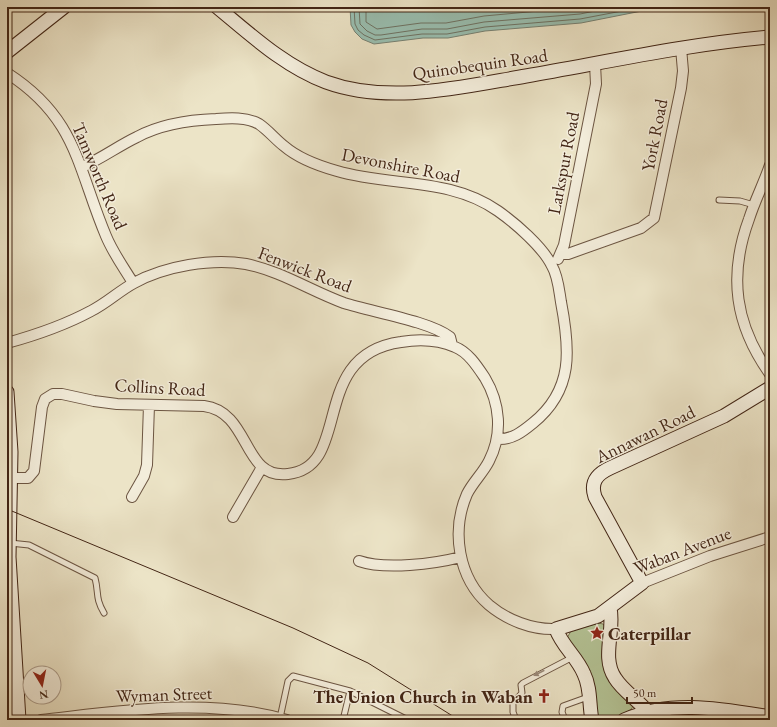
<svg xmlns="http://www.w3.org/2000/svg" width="777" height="727" viewBox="0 0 777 727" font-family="'EB Garamond',serif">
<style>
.green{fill:#b5c597;stroke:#7c7556}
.water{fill:#99bfb1;stroke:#768173}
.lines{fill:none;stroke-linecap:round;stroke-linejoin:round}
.shore{stroke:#6e7263;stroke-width:1}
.lane-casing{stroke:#6c5542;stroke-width:7}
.street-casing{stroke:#6c5542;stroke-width:12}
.secondary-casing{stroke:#422515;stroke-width:15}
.lane{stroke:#f3eddb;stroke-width:5}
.street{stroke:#f3eddb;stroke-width:10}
.secondary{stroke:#f3eddb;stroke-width:13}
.tram{stroke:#422515;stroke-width:1}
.oneway{fill:#9a8978}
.labels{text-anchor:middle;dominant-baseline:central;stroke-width:3;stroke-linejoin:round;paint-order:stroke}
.street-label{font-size:18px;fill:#422515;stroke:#f3eddb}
.poi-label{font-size:18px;font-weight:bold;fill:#422515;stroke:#f3eddb;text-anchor:start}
</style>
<rect width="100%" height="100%" fill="#ece4c7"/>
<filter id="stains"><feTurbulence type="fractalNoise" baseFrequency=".005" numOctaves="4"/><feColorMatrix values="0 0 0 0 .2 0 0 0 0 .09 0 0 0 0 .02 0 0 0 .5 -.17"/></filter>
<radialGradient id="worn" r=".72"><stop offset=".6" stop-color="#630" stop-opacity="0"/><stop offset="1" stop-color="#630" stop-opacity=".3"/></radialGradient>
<path class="green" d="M598 623 603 624 607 629 606 646 633 706C631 714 606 720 598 720L567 638 571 631Z"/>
<path class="water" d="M350 7H662L581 23 485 31 448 38H423L374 44 362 39 355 32 351 25Z"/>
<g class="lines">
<path class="shore" d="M354 7 355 24 358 30 364 35 375 40 422 34H447L485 27 580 19 643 7
M359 7 360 24 367 31 375 35H381L422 29H447L484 22 580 14 615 7
M366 7V22L377 29 421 23H446L484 16 583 7"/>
<defs>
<path id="lane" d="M719 200 740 201 754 205
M10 543 29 545 95 578C99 593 95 598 104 613
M280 718 288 681 293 676 350 691
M343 720 350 691 408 720
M516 720 513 712V703L522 693 521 685 523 683 573 657
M565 720 562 712 563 706 588 697"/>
<path id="street" d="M7 73C77 118 77 167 106 236 113 253 124 268 133 283
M770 165C764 183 755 200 749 219 728 276 735 325 770 374
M82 167C101 159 118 146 137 137 161 124 189 120 216 119 230 118 247 117 259 124 268 130 276 140 284 146 299 159 319 166 337 171 391 187 450 177 498 211 515 223 543 247 552 266 558 276 559 290 561 302 570 349 574 390 533 423 522 432 512 440 497 439
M561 254H568L641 228 654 218 681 88 683 71 681 48
M558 259 564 245 596 84 595 64
M7 343C36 335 65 325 91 311 107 303 119 291 134 283 165 266 212 258 246 264 281 271 311 291 344 303 372 312 429 321 450 337L452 345
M11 478H28L34 471 42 407 45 399 53 394H62L94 401 117 404 204 406C251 412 242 480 288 474 354 467 307 355 401 342 419 339 439 340 455 347 468 352 477 366 485 378 500 403 503 434 489 461 483 473 473 482 467 494 451 531 458 578 489 605 507 620 532 630 556 629
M132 497 144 476 147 465 149 405
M233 517 262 467
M359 561C385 570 434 564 461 557
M642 583 710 556 770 537
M41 720C122 711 207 697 287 720"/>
<path id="secondary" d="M217 7C251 35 284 66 326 82 389 105 461 87 526 76 607 62 688 44 770 37
M7 52 64 7
M7 392 11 452 9 557 19 720
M610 608C615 631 601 657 615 678 623 691 637 699 647 711
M592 720C589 705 591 688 584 674 577 657 562 646 556 629L598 616 642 583 595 497C590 482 597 474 610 468L724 416 770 388
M624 720C672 699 721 709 770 717"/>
</defs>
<use href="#lane" class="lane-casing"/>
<use href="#street" class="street-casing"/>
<use href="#secondary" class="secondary-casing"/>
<use href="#lane" class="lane"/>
<use href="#street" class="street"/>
<use href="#secondary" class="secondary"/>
<path class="tram" d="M7 509 293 628 368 663 459 720"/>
</g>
<defs><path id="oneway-solid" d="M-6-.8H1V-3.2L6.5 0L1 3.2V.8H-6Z"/></defs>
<use class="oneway" href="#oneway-solid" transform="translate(539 673) rotate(153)"/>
<defs>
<symbol id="sight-bare" viewBox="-9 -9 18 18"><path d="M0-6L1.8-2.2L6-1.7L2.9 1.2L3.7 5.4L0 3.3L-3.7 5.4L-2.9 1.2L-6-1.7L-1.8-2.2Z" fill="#8f2418" stroke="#f3eddb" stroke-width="2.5" paint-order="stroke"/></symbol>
<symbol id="church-bare" viewBox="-9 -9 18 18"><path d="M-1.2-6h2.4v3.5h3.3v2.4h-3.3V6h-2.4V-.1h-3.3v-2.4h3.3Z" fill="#8f2418" stroke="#f3eddb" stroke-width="2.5" paint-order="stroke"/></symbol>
</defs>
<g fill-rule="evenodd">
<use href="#sight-bare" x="587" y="623" width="20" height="20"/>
<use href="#church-bare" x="534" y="686" width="20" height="20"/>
</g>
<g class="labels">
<g class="street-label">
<text transform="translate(480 64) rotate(-8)">Quinobequin Road</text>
<text transform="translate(654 135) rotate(-79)">York Road</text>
<text transform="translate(563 163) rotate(-79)">Larkspur Road</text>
<text transform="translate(401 165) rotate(11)">Devonshire Road</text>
<text transform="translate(100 176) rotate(67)">Tamworth Road</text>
<text transform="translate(305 269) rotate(21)">Fenwick Road</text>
<text transform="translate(160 387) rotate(3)">Collins Road</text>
<text transform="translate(645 434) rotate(-26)">Annawan Road</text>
<text transform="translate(682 550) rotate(-21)">Waban Avenue</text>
<text transform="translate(164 694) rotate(-2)">Wyman Street</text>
</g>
<g class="poi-label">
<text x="608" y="633">Caterpillar</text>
<text x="533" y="696" text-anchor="end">The Union Church in Waban</text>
</g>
</g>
<rect width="777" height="727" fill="none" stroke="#ece4c7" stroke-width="24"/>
<rect x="8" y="8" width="761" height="711" fill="none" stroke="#422515" stroke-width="2"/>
<rect x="12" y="12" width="753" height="703" fill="none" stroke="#422515"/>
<g transform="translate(42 685) rotate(170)"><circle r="19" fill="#f3eddb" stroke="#ac9d8c"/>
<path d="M0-3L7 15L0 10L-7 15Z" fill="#8f2418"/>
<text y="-6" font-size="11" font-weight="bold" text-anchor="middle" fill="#422515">N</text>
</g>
<path d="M627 697v6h65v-6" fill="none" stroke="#422515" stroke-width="2"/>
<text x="633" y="697" font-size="12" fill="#422515" stroke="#f3eddb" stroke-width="3" paint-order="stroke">50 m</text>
<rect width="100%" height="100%" filter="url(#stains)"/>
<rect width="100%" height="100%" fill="url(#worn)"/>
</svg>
